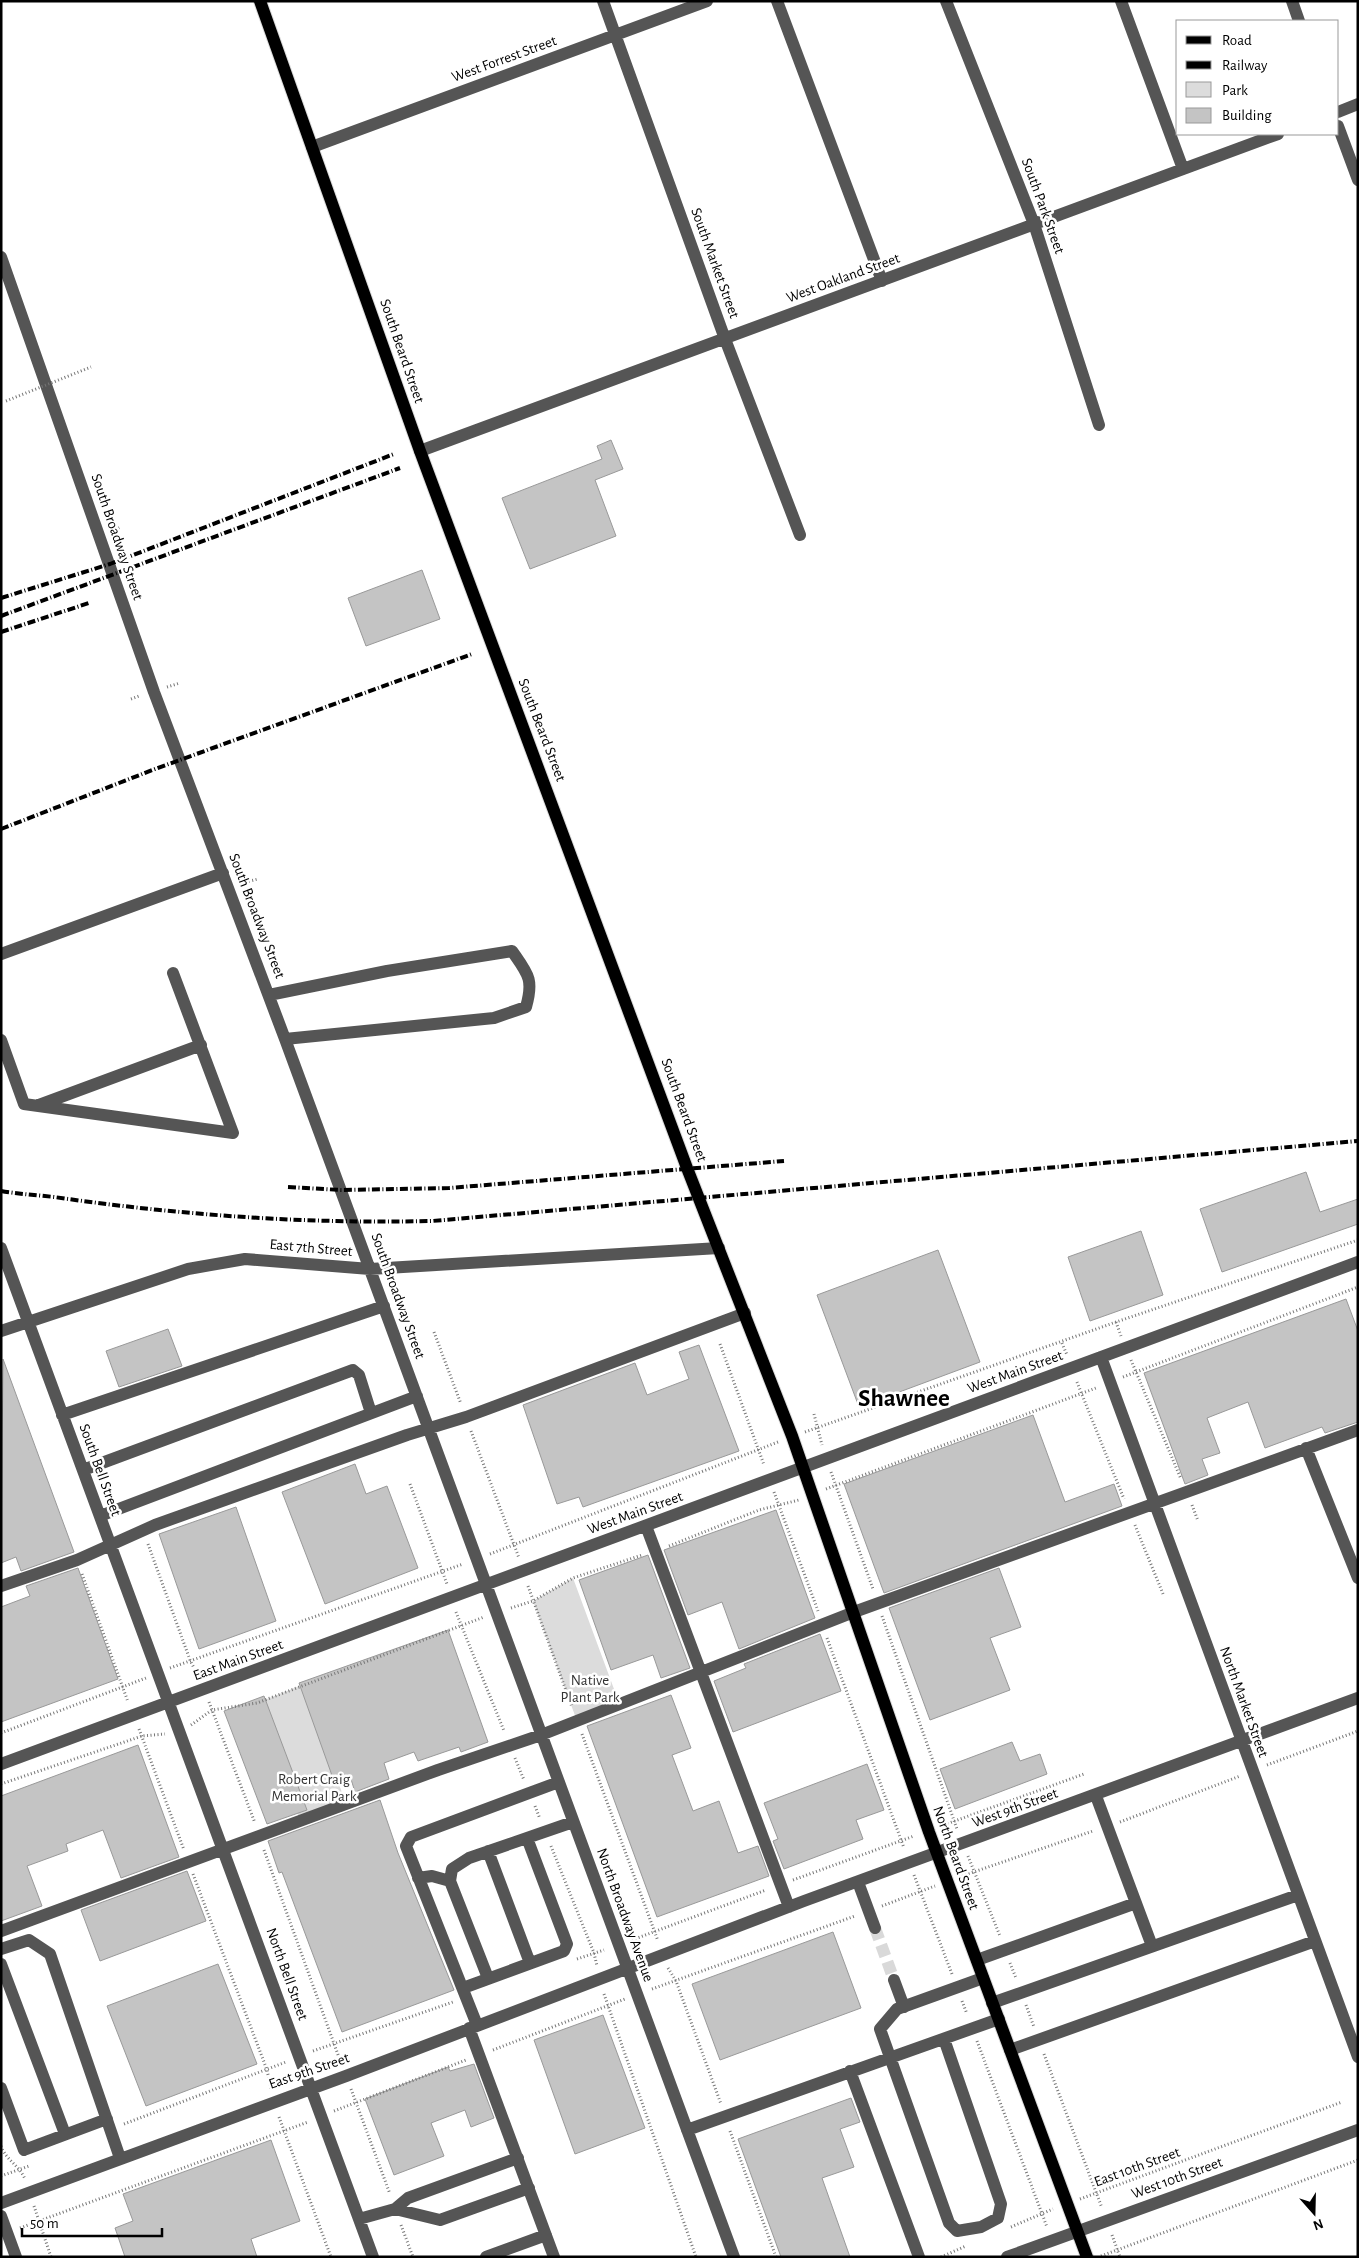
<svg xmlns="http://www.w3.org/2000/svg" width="1359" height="2258" viewBox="0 0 1359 2258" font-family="'Alegreya Sans',sans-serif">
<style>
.green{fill:#dcdcdc}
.building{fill:#c4c4c4;stroke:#999}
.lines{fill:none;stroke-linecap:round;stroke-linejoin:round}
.minor-tunnel{stroke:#d9d9d9;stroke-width:12;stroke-dasharray:12 6;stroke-linecap:butt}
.major-casing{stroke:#dbdbdb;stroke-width:14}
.path{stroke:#777;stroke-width:3;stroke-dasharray:1 2.5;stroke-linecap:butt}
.minor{stroke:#555;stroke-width:12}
.major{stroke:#000;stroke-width:12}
.rail{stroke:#000;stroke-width:4;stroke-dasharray:8 2.5 1 2.5;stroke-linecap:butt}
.path-bridge{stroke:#777;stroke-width:3;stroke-dasharray:1 2.5;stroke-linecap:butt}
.labels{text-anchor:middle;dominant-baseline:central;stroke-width:5;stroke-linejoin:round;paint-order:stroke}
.street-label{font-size:15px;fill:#000;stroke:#fff}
.park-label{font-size:15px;fill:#333;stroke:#fff}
.town-label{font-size:25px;font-weight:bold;fill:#000;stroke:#fff}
</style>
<rect width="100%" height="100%" fill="#fff"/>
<path class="green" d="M573 1578 621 1708 577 1721 533 1601Z
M302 1685 347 1806 301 1823 257 1703Z"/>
<path class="building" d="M611 440 623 469 595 480 616 536 530 569 502 498 602 459 597 446Z
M422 570 440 619 366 646 348 598Z
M1306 1172 1320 1212 1358 1199V1224L1222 1272 1200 1209Z
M1141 1231 1163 1295 1090 1321 1068 1257Z
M938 1250 980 1362 859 1407 817 1295Z
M1346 1299 1358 1331V1422L1325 1433 1322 1427 1265 1448 1248 1402 1207 1418 1220 1453 1202 1459 1208 1475 1185 1484 1144 1373Z
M168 1329 182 1366 119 1387 106 1351Z
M699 1345 739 1451 583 1507 579 1497 557 1504 523 1405 635 1363 647 1395 689 1379 679 1352Z
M3 1359 74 1552 21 1571 16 1557 1 1563Z
M1033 1415 1065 1502 1114 1484 1122 1506 884 1593 844 1484Z
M355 1464 366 1494 387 1486 418 1568 325 1604 282 1492Z
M236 1507 276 1621 199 1649 159 1534Z
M776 1510 815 1618 739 1649 722 1602 688 1615 664 1550Z
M648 1555 690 1668 661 1678 653 1655 611 1670 579 1580Z
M78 1568 118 1679 1 1722V1607L30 1596 26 1586Z
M999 1568 1021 1627 990 1638 1010 1690 930 1720 889 1608Z
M448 1630 488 1742 461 1752 459 1747 418 1761 414 1752 384 1763 389 1779 355 1792 350 1776 334 1781 299 1683Z
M820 1634 841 1691 733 1732 714 1681 746 1668 744 1664Z
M671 1695 691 1748 672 1755 693 1811 719 1801 738 1853 758 1846 769 1876 657 1917 587 1726Z
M264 1696 307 1810 267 1824 224 1711Z
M1012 1742 1020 1761 1040 1754 1047 1774 955 1809 940 1769Z
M138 1745 179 1857 121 1878 103 1830 66 1844 68 1851 27 1866 42 1906 1 1921V1796Z
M867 1764 884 1810 856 1820 863 1839 784 1869 773 1841 778 1839 764 1803Z
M380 1800 398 1853 454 1990 342 2032 282 1872 279 1873 268 1841Z
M187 1871 206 1921 100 1961 81 1910Z
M833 1932 861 2008 720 2060 692 1984Z
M218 1964 257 2064 146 2106 107 2006Z
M603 2015 645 2128 575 2154 534 2040Z
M474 2064 494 2118 471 2127 465 2110 431 2123 444 2156 394 2175 365 2099 448 2067 450 2071Z
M851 2098 860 2122 840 2129 854 2167 822 2178 850 2257H781L738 2139Z
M271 2140 300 2221 251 2239 257 2257H125L115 2228 133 2221 123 2194Z"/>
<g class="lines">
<path class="minor-tunnel" d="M875 1928 894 1980"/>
<defs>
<path id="major" d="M260 1 420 451 687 1168 792 1436 929 1832 1087 2257"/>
</defs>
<use href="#major" class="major-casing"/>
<path class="path" d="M112 531 121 527
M167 687 180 683
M131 699 139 696
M242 883 258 879
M1116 1322 1121 1336
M434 1332 461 1404
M1062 1343 1067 1355
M720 1344 764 1465
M1131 1360 1181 1479
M1123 1377 1358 1287
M1077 1382 1124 1499
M814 1414 822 1445
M471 1431 519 1558
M805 1432 1116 1322 1358 1240
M831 1472 873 1589
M410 1484 447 1584
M826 1489 1096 1388
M774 1492 818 1611
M1192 1505 1198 1521
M1135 1525 1163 1594
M148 1544 190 1660 198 1676
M669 1546 759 1510 799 1500
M490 1554 778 1442
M82 1574 128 1702
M528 1586 572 1707
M511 1608 533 1601 573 1578 642 1555
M456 1612 504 1731
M882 1616 957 1829
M827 1638 904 1848
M170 1668 463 1564
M209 1702 255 1823
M191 1725 212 1710 257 1703 484 1617
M139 1729 184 1850
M1 1733 146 1678
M582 1734 658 1941
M515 1758 524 1780
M1267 1765 1358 1731
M1 1784 142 1736 165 1734
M535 1806 540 1819
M1120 1822 1240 1776
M941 1826 1084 1774
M551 1846 594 1953 597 1966
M264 1850 341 2063
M968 1856 1000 1936
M193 1874 267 2070 271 2089
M914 1875 952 1974
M962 1876 1093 1831
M793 1880 914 1836
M882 1906 935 1886
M632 1940 766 1890
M577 1959 604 1950
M1010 1963 1016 1978
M668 1968 676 1981 721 2104
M652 1989 855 1916
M604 1994 696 2257
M962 2001 967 2014
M1026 2005 1034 2027
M977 2041 1047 2227
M493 2050 625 1999
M313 2051 453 2002
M1044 2054 1102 2208
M351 2089 390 2194
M334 2111 466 2060
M279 2117 331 2257
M124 2124 286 2062
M730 2131 776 2257
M1 2146C6 2160 19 2165 25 2179
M1 2176 29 2166
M1080 2199 1342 2102
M34 2206 51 2257
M401 2225 413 2257
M1011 2227 1053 2209
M20 2228 308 2122
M1112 2235 1120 2257
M1101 2256 1358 2160
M941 2257 966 2246"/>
<path class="minor" d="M603 1 725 339 800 535
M777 1 882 281
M946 1 1034 224 1099 425
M1121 1 1183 169
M1292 1 1299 21
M1338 112 1358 104
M1338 126 1358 180
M312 147 707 1
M1 257 154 692 285 1039 734 2257
M420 451 1278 134
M1 954 223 873
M269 995 387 971 512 951C528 974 534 979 526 1007L494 1018 285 1039
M1 1040 24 1104 233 1133 173 973
M39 1105 201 1045
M1 1248 373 2257
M1 1331 188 1269 245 1259 370 1269 719 1248
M1101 1357 1358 2057
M62 1415 384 1306
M1306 1448 1358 1578
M83 1470 353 1370 359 1375 371 1413
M100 1516 417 1396
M646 1526 789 1907
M1 1586 77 1560 155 1525 407 1435 466 1417 745 1313
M1 1764 1358 1262
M1096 1796 1152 1946
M488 1851 530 1963
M418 1878 432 1876 450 1881
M858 1882 875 1928
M1 1931 438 1770 541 1735 854 1612 1358 1430
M1 1949 29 1940 50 1954 120 2158
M977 1960 1136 1903
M1 1964 65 2134
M488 1978 450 1881 452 1869 469 1858 573 1822
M894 1980 904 2007
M463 1988 564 1951 567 1944 527 1838
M992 2003 1298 1895
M477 2025 406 1846 411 1837 559 1782
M469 2028 554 2257
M944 2039 1001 2204 998 2218 981 2227 957 2231 949 2223 880 2029 897 2009 983 1978
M1010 2050 1315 1941
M850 2071 919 2257
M1 2088 24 2150 107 2119
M687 2130 999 2019
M1 2203 346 2076 804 1901 1358 1698
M395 2209 440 2220 529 2188
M1 2216 16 2257
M359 2219 395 2209 408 2198 518 2158
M486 2257 546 2235
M1007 2257 1358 2130"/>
<use href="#major" class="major"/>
<path class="rail" d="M1 598 110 564 394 454
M1 616 400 468
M1 632 89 603
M1 829 155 769 472 654
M288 1187 341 1190 449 1188 784 1161
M1 1191C19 1194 36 1195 54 1197 179 1215 305 1224 432 1221L1358 1141"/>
<path class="path-bridge" d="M6 401 91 367"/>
</g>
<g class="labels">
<g class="street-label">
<text transform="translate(504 59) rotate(-20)">West Forrest Street</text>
<text transform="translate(1043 206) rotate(70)">South Park Street</text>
<text transform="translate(715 263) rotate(70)">South Market Street</text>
<text transform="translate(843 278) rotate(-20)">West Oakland Street</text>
<text transform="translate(402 351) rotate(71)">South Beard Street</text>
<text transform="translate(117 537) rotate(71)">South Broadway Street</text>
<text transform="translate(542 730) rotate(69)">South Beard Street</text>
<text transform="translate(257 916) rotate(69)">South Broadway Street</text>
<text transform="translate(684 1110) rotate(70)">South Beard Street</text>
<text transform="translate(311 1248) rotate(5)">East 7th Street</text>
<text transform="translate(398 1296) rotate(70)">South Broadway Street</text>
<text transform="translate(1015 1372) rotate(-20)">West Main Street</text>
<text transform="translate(100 1470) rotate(70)">South Bell Street</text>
<text transform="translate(635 1513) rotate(-20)">West Main Street</text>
<text transform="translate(238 1660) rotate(-20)">East Main Street</text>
<text transform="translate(1244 1702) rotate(70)">North Market Street</text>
<text transform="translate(1015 1808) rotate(-20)">West 9th Street</text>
<text transform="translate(956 1858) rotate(70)">North Beard Street</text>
<text transform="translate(625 1915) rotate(70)">North Broadway Avenue</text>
<text transform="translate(287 1974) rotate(70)">North Bell Street</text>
<text transform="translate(309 2071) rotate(-19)">East 9th Street</text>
<text transform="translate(1137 2167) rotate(-20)">East 10th Street</text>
<text transform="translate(1177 2178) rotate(-20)">West 10th Street</text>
</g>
<g class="park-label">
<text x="590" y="1680">Native<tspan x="590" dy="17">Plant Park</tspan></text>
<text x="314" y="1779">Robert Craig<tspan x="314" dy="17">Memorial Park</tspan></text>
</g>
<g class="town-label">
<text x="904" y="1398">Shawnee</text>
</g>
</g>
<rect width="1359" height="2258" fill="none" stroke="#000000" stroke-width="5"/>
<rect x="1176" y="20" width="162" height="115" fill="#ffffff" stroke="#999999"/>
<rect x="1186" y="36" width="25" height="8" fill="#000000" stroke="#999999"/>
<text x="1222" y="45" font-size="15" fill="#000000">Road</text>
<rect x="1186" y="61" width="25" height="8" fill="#000000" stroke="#999999"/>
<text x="1222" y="70" font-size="15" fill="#000000">Railway</text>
<rect x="1186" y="82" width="25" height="15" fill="#dcdcdc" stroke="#999999"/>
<text x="1222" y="95" font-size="15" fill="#000000">Park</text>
<rect x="1186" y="108" width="25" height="15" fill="#c4c4c4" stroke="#999999"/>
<text x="1222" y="120" font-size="15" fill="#000000">Building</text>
<g transform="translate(1314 2213) rotate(160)" stroke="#ffffff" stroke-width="4" paint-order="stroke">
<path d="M0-4L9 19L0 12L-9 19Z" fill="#000000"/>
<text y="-8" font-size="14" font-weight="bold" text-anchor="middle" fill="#000000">N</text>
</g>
<path d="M22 2228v8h140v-8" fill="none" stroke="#000000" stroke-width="2.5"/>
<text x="30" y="2228" font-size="15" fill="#000000" stroke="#ffffff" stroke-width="4" paint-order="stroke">50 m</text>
</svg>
